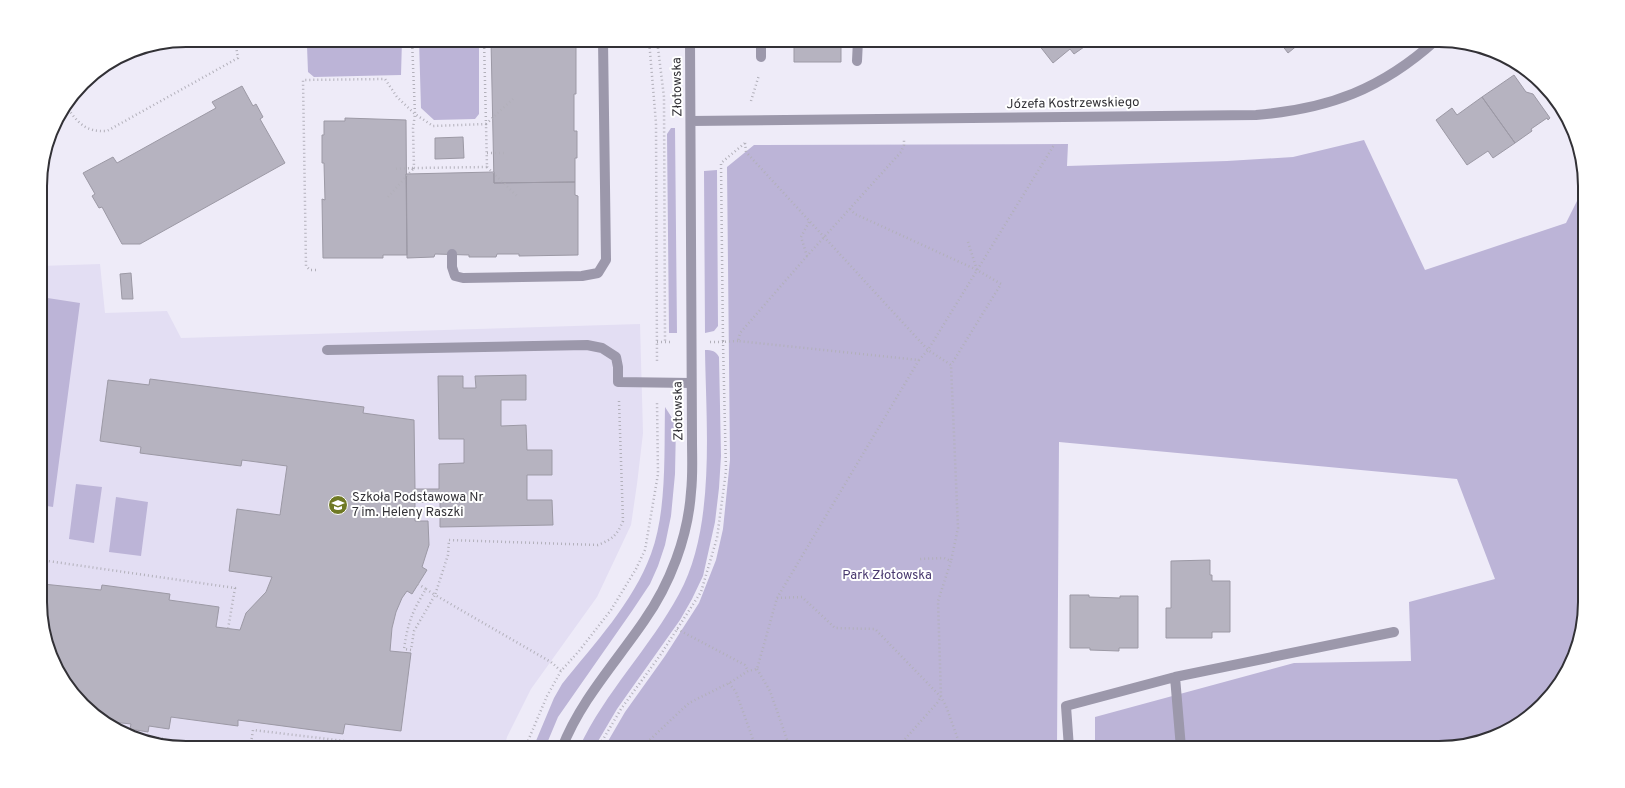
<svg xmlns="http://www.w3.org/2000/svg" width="1625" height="788" viewBox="0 0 1625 788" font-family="Overpass,sans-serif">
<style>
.built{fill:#e3def3}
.green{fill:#bcb4d7}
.building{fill:#b6b3c0;stroke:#9c99a5}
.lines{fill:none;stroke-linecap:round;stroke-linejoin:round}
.path{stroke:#b2b0ba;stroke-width:2.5;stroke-dasharray:1 3;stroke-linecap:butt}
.lane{stroke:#9c98ab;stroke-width:10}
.street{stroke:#9c98ab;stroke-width:10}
.labels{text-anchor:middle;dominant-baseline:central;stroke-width:4;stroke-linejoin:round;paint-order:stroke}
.street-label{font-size:13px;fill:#323136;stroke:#fff}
.poi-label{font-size:13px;fill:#323136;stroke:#fff;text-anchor:start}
.park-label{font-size:13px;fill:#48386e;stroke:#fff}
.rim{fill:none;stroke:#323136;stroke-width:2}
</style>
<rect width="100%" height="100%" fill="#eeebf8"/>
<path class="built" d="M100 264 105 313 167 311 181 338 640 324 643 433 637 484 631 525 597 597 531 689 507 737 504 748H186L130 737 70 691 41 621V266Z"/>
<path class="green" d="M402 40 401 75 314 77 308 72 307 46 312 42Z
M419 40H479V114L475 119 434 120 421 108Z
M671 128H675L677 333H669L667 134Z
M1364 140 1425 270 1566 223 1584 187 1585 602 1574 658 1555 691 1520 723 1486 740 1449 748H1095V717L1294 663 1411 661 1409 602 1495 579 1457 479 1059 442 1057 748H604L625 712 665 656 699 603 716 560 723 529 730 460 727 167 754 145 1068 144 1067 166 1227 161 1293 157Z
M717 170 718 326 714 331 705 333 704 171Z
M41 297 80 303 53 507 41 505Z
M705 350C712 350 716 351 719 357L721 456 719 488 715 522 703 576 692 599 680 620 617 709 594 748H579C605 692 650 648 679 594 716 527 706 424 705 350Z
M665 407 676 424 675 474 671 516 665 545 658 566 650 584 632 611 558 717 545 748H533L554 698 562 684C594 644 633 603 651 554 667 511 664 453 665 407Z
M76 484 102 487 94 543 69 539Z
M116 497 148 502 141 556 109 552Z"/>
<path class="building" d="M491 40H576V94H574V131H577V158H575V182L494 183Z
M794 40H841V62H794Z
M1035 40H1094L1074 54 1070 49 1053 63Z
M1278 40H1304L1288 53Z
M1306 40H1315L1310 45Z
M1514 75 1526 92 1533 94 1550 118 1548 120 1547 118 1531 129 1532 131 1515 143 1482 97Z
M242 86 253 106 256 104 263 117 260 119 285 163 140 244H122L102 207 99 208 92 196 95 194 83 173 113 157 117 163 216 108 212 102Z
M1482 97 1515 143 1493 158 1488 151 1467 165 1436 120 1452 108 1457 115Z
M345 118 406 120 407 255H383V258H323L322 199 325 200 324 163H322V135H324V121H345Z
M463 137 464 158 435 159V138Z
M494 172V183L575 182V195L578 196V255L519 256V254H497L496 257H469V255L435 254 434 257 407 258 406 174Z
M131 273 133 299H122L120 274Z
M526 375V400H501V426L526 425 527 450H552V475H527V500H552L553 525 440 527V502H415V521H428L429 545 422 567 427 570 412 594 407 591 402 598 396 612 392 628 390 651 411 653 401 731 345 724 343 734 238 720V726L171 717 169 729 149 726 148 732 130 729 131 724 113 722V724L70 691 41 621V597L43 584 101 590 102 585 170 594 169 600 219 607 216 627 240 630 246 613 266 592 272 577 229 571 237 509 280 515 287 466 242 460 241 466 140 453 141 447 100 441 108 380 149 385 150 379 364 407 363 413 414 420 415 489H439V464L464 463V439H439L438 376H463V388H476L475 376Z
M1210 560V575H1212V581H1230V632H1212V638H1166V608H1171V561Z
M1070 595H1089V597L1120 598V596H1138V648H1119V651L1090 650V648H1070Z"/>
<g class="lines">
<path class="path" d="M484 40 486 124 515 97
M649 40 656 123 657 363
M657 40 664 97 665 342
M751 101 759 75
M66 106C78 123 85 132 107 131L238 58 235 40
M745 143 746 152 928 350 951 365 958 528 951 561
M487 153H507
M487 167 518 197
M388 197 414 168 393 169
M850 209 855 214 977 270 1001 284 951 365
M809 222 801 237 807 256 901 152 904 145V139
M968 242 977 270
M807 256 740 333 738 341 919 360 928 350 1054 145
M316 270H310L306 266 303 80 385 79 397 97 415 114 433 126 486 124 487 167 414 168 413 128 415 114 412 40
M738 341 723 342 721 163 745 143
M657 342H672
M41 560 235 588 228 629
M418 584 426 589C412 612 408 622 404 649L411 650 414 631 435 595 551 662 561 671
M426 589 435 595 448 555 449 540 598 545C613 539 617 535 623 521L619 401
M777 598 919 360
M677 629 745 665 748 671
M757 669 770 691 790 748
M729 683 736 692 756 748
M126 734 166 739
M251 743 253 730 403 748
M337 748 344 741
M525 748 547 696 561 671 579 651 611 610 636 569 645 550 658 474 657 402
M598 748 621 709 661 654 701 592 717 538 726 471 723 342H710
M641 748 689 703 731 682 748 671 757 669 777 598 802 597 835 628 875 629 941 697 946 706 961 748
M897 748 937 703 941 697 938 601 951 561 944 558 918 559"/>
<path class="lane" d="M327 350 587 345 602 348 616 357 618 367V382L691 383
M1175 677 1181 748
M1069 748 1066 706 1175 677 1394 632"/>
<path class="street" d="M761 40V57
M857 61 858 40
M691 121 1256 115C1329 109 1382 89 1436 40
M452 254V267L455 276 463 278 582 276 598 273 606 260 603 40
M562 748C580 701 616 662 644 621 670 584 688 537 691 492 693 475 692 457 692 440L690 40"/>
</g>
<defs>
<symbol id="school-disc" viewBox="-11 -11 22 22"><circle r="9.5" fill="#6f7924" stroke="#fff"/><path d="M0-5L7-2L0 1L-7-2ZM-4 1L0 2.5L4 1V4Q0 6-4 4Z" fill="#fff"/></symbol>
</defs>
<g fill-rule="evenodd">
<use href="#school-disc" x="327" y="494" width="22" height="22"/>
</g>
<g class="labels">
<g class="street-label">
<text transform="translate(678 87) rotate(-91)">Złotowska</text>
<text transform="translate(1073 104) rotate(-1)">Józefa Kostrzewskiego</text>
<text transform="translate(679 411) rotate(-91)">Złotowska</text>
</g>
<g class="poi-label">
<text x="352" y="498">Szkoła Podstawowa Nr<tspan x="352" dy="15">7 im. Heleny Raszki</tspan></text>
</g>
<g class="park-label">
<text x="887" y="576">Park Złotowska</text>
</g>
</g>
<path d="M0 0H1625V788H0ZM186 47H1439A139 139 0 0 1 1578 186V602A139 139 0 0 1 1439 741H186A139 139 0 0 1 47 602V186A139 139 0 0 1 186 47Z" fill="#fff" fill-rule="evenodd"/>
<path class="rim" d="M186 47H1439A139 139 0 0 1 1578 186V602A139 139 0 0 1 1439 741H186A139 139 0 0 1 47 602V186A139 139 0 0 1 186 47Z"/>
</svg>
